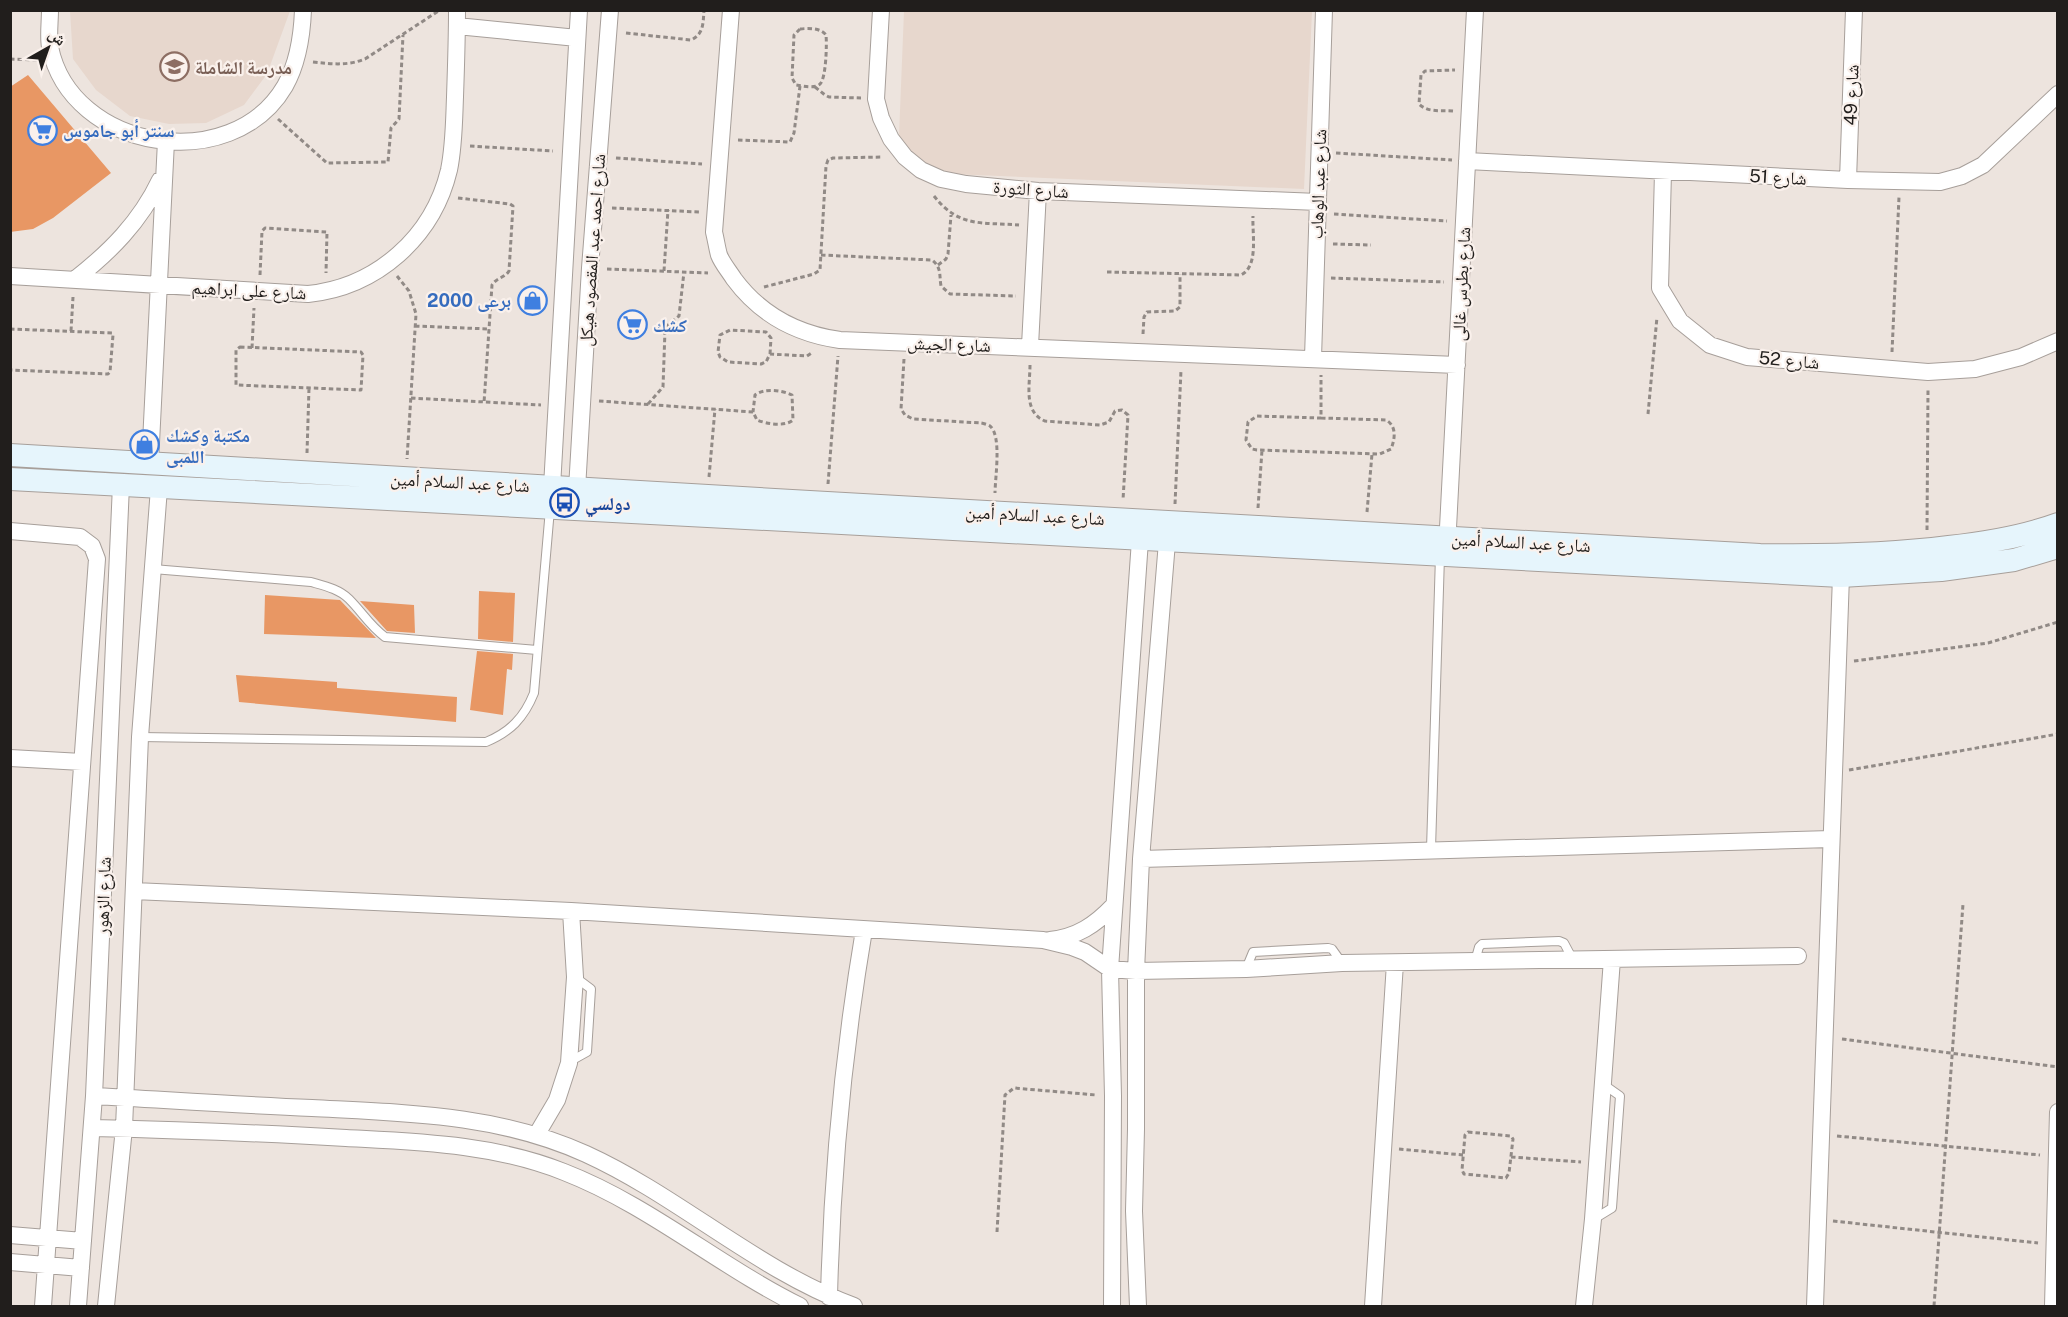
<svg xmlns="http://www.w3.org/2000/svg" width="2068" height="1317" viewBox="0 0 2068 1317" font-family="'Public Sans','Noto Naskh Arabic',sans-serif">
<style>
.built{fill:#e7d7cd}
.building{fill:#e89764}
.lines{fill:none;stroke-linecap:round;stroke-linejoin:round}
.lane-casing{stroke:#a79f9a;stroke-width:10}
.street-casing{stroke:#a79f9a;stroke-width:18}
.secondary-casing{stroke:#a79f9a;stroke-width:24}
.path{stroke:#918a86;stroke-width:3;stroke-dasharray:4.5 3;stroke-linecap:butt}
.lane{stroke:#fff;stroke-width:8}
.street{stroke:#fff;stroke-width:16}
.secondary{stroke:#e6f5fc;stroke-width:22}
.labels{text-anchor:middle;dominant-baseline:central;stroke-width:4.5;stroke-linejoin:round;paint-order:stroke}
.education-label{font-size:18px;font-weight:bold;fill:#785e54;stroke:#faf1ec;text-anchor:start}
.street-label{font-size:18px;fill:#211e1c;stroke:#faf1ec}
.shop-label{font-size:18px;font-weight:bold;fill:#366cbe;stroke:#faf1ec;text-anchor:start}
.transit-label{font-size:18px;font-weight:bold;fill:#164399;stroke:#faf1ec;text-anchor:start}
</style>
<rect width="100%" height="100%" fill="#ede4de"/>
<path class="built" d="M290 11 267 74 244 105 206 123 169 124 130 116 96 90 73 59 70 11Z
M904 11H1312L1304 189 951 174 922 165 899 136Z"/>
<path class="building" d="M28 75 111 173 53 218 33 229 10 232V87Z
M479 591 515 593 513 642 478 639Z
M265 595 340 600 376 638 264 634Z
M360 601 414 605 415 633 387 631Z
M477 651 513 654 512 670 507 669 503 715 470 710Z
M236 675 337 682V688L457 697 456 722 239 702Z"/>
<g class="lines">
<defs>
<path id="lane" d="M153 569 311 582C325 586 339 589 349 599 363 613 369 625 385 637L537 650
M140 737 486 742C510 732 524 718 534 693L550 509
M1431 849 1440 556
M1475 961 1479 947 1482 944 1559 941 1564 943 1572 958
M1246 969 1253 952 1328 948 1332 949 1342 963
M569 1062 587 1052 591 989 575 977
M1594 1219 1612 1208 1620 1096 1603 1084"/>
<path id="street" d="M50 10C50 22 48 36 50 47 71 151 232 177 285 86 298 63 302 36 303 10
M731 10 714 232C716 240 717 248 719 255 722 263 729 271 734 279 760 314 797 334 840 340L1457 365
M881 10 876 99 881 118 891 139 905 157 921 170 941 179 966 184 1038 191 1318 202
M457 26 577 38
M1467 161 1848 180 1940 182 1962 176 1983 165 2058 94
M1663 172 1660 288 1680 321 1710 345 1747 357 1928 372 1975 369 2021 357 2058 341
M1848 180 1854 10
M10 276 308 294C377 287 433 237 449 170 454 146 454 122 455 97 456 68 457 39 457 10
M74 280C110 252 140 222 160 180
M1030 346 1038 191
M1313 358 1324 10
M150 463 166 141
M552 487 579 10
M577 489 590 268 610 10
M10 531 80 537 92 546 97 559 43 1306
M1447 547 1475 10
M10 758 82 762
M1141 859 1831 839
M134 891 571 911 1043 940 1072 947 1085 952 1110 969 1136 971 1246 969 1342 963 1798 956
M1050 940C1077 937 1095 925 1113 906
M94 1096C167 1100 239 1105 312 1108 407 1113 498 1114 586 1154 680 1197 757 1270 854 1306
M92 1128C177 1130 261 1133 346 1138 420 1142 494 1144 564 1172 649 1205 719 1266 800 1306
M537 1134 557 1100 569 1063 575 977 571 911
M10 1235 83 1241
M10 1262 81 1268
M829 1297C832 1171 843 1054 864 930
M78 1306 94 1096 121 485
M106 1306 124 1128 140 737 159 488
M1112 1306 1113 1096 1110 969 1140 540
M1138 1306 1134 1211 1136 1129V971L1141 859 1167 542
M1373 1306 1395 963
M1584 1306 1593 1219 1612 959
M1815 1306 1841 576
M2053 1306 2058 1112"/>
<path id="secondary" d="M10 455 827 503 1760 555C1824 556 1886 555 1949 547 1986 543 2023 537 2058 524
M10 479 1841 576 1941 570 2014 560 2058 547"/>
</defs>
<use href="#lane" class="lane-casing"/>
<use href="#street" class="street-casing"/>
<use href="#secondary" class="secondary-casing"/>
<path class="path" d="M800 29C809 28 821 28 826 35 827 44 826 79 820 84 815 89 803 86 796 85L792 78 794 35Z
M626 33 691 40C704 34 703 23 704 10
M10 59 37 60
M313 62C332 64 347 66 365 59L440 10
M815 87 825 95 829 97 861 98
M1453 111C1441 110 1428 113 1419 104L1421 75 1425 71 1455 70
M278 119 327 163 388 162 391 128 399 119 403 35
M738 140 790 142 794 133 800 86
M470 146 553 151
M1336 153 1452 160
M616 158 702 164
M934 196C959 228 982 222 1019 225
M458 198 510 204 513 206 509 271C505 278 497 277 492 285L484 403
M612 208 699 212
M1334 214 1447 221
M1333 244 1371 245
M821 255 932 260C942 268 939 275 941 286L950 294 1016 296
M938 265 946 259 948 254 951 215
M607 269 708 273
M664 271 668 210
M1107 272 1241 275C1259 266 1252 234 1253 216
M260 275 262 231 265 228 327 232 326 273
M397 276 409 291 416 314 407 459
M1331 278 1444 282
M764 287 814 274 820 270 826 166 828 160 833 158 882 157
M415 326 489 329
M10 329 112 333 113 335 110 372 108 374 10 370
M71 331 73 297
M1143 334 1144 317 1147 312 1175 311 1180 307V274
M240 347 361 352 363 355 361 390 236 385V350Z
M252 348 254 308
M1892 352 1899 197
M770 354 771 338 766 332 730 330 720 335 718 352 720 357 728 362 761 364 766 362 770 354 807 356 813 352
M904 359 901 409 905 415 913 419 981 423C982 423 989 425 990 426 1002 436 995 478 995 493
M1030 365C1030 385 1023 412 1045 421L1100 425 1109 422 1115 411 1122 410 1128 415 1123 500
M411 398 541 405
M599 401 753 412 757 420C767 424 785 427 793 420L792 395C782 390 764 388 755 395L753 412
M648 404 663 387 665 330 669 324 679 316 684 272
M1648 414 1657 317
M1321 418 1386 420C1397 426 1395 439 1391 449L1380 454 1257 450 1252 449 1246 440 1248 422 1257 416 1321 418V375
M307 453 309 388
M709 477 715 409
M828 484 838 356
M1175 504 1181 370
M1258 508 1262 450
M1367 512 1372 454
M1927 530 1928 389
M1854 661 1988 643 2058 622
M1849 770 2058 734
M1842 1039 2058 1067
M1468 1132 1511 1136 1513 1139 1509 1173 1506 1178 1464 1174 1462 1170 1465 1135Z
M1837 1136 2040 1155
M1399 1149 1463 1155
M1511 1157 1581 1162
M1833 1221 2038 1243
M997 1232 1005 1095 1014 1088 1096 1095
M1934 1306 1963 904"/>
<use href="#lane" class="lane"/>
<use href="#street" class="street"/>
<use href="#secondary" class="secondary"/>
</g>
<defs>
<symbol id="school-ring" viewBox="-11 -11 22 22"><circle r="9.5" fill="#faf1ec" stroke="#8d6e63" stroke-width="1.5"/><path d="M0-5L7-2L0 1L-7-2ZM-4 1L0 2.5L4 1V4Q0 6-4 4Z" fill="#8d6e63"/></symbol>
<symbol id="supermarket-ring" viewBox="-11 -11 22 22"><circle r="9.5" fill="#faf1ec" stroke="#3f7fe0" stroke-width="1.5"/><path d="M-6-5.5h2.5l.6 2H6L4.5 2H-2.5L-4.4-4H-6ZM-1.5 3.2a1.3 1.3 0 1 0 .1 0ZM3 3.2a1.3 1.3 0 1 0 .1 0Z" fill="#3f7fe0"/></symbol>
<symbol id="shop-ring" viewBox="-11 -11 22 22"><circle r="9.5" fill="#faf1ec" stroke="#3f7fe0" stroke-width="1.5"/><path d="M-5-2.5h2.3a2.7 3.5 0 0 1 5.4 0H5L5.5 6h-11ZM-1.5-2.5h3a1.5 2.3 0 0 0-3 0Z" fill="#3f7fe0"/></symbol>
<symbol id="bus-ring" viewBox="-11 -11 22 22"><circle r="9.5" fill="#faf1ec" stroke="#1a4fb4" stroke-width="1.5"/><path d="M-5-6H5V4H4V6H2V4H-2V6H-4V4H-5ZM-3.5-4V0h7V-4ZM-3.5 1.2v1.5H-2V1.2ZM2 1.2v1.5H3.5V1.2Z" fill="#1a4fb4"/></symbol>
</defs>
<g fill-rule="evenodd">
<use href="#school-ring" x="158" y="50" width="33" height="33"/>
<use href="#supermarket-ring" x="26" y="114" width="33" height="33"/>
<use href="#shop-ring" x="516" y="284" width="33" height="33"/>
<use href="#supermarket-ring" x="616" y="308" width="33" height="33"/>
<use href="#shop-ring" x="128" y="428" width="33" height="33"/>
<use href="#bus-ring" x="548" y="486" width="33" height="33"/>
</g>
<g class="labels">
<g class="education-label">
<text x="195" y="67">مدرسة الشاملة</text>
</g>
<g class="street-label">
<text transform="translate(1851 95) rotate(-88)">شارع 49</text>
<text transform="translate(1778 177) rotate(3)">شارع 51</text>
<text transform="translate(1318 184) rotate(-88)">شارع عبد الوهاب</text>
<text transform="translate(1031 189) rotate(4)">شارع الثورة</text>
<text transform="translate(592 250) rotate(-86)">شارع احمد عبد المقصود هيكل</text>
<text transform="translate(1461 284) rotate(-87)">شارع بطرس غالى</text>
<text transform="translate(249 290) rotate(3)">شارع على ابراهيم</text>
<text transform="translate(949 344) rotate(2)">شارع الجيش</text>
<text transform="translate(1789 360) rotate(5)">شارع 52</text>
<text transform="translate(460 482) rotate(3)">شارع عبد السلام أمين</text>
<text transform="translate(1035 515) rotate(3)">شارع عبد السلام أمين</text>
<text transform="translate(1521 542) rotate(3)">شارع عبد السلام أمين</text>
<text transform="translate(103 896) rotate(-88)">شارع الزهور</text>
</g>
<g class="shop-label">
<text x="63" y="130">سنتر أبو جاموس</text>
<text x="511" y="300" text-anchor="end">برعى 2000</text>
<text x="653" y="325">كشك</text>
<text x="166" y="435">مكتبة وكشك<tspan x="166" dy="21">اللمبى</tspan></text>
</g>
<g class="transit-label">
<text x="585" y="503">دولسي</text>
</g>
</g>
<rect width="2068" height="1317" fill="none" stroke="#211e1c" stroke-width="24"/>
<g transform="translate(48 48) rotate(40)" stroke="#faf1ec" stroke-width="4.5" paint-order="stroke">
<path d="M0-4.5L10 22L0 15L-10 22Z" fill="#211e1c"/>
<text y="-9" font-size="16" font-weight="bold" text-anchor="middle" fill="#211e1c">ش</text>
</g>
</svg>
